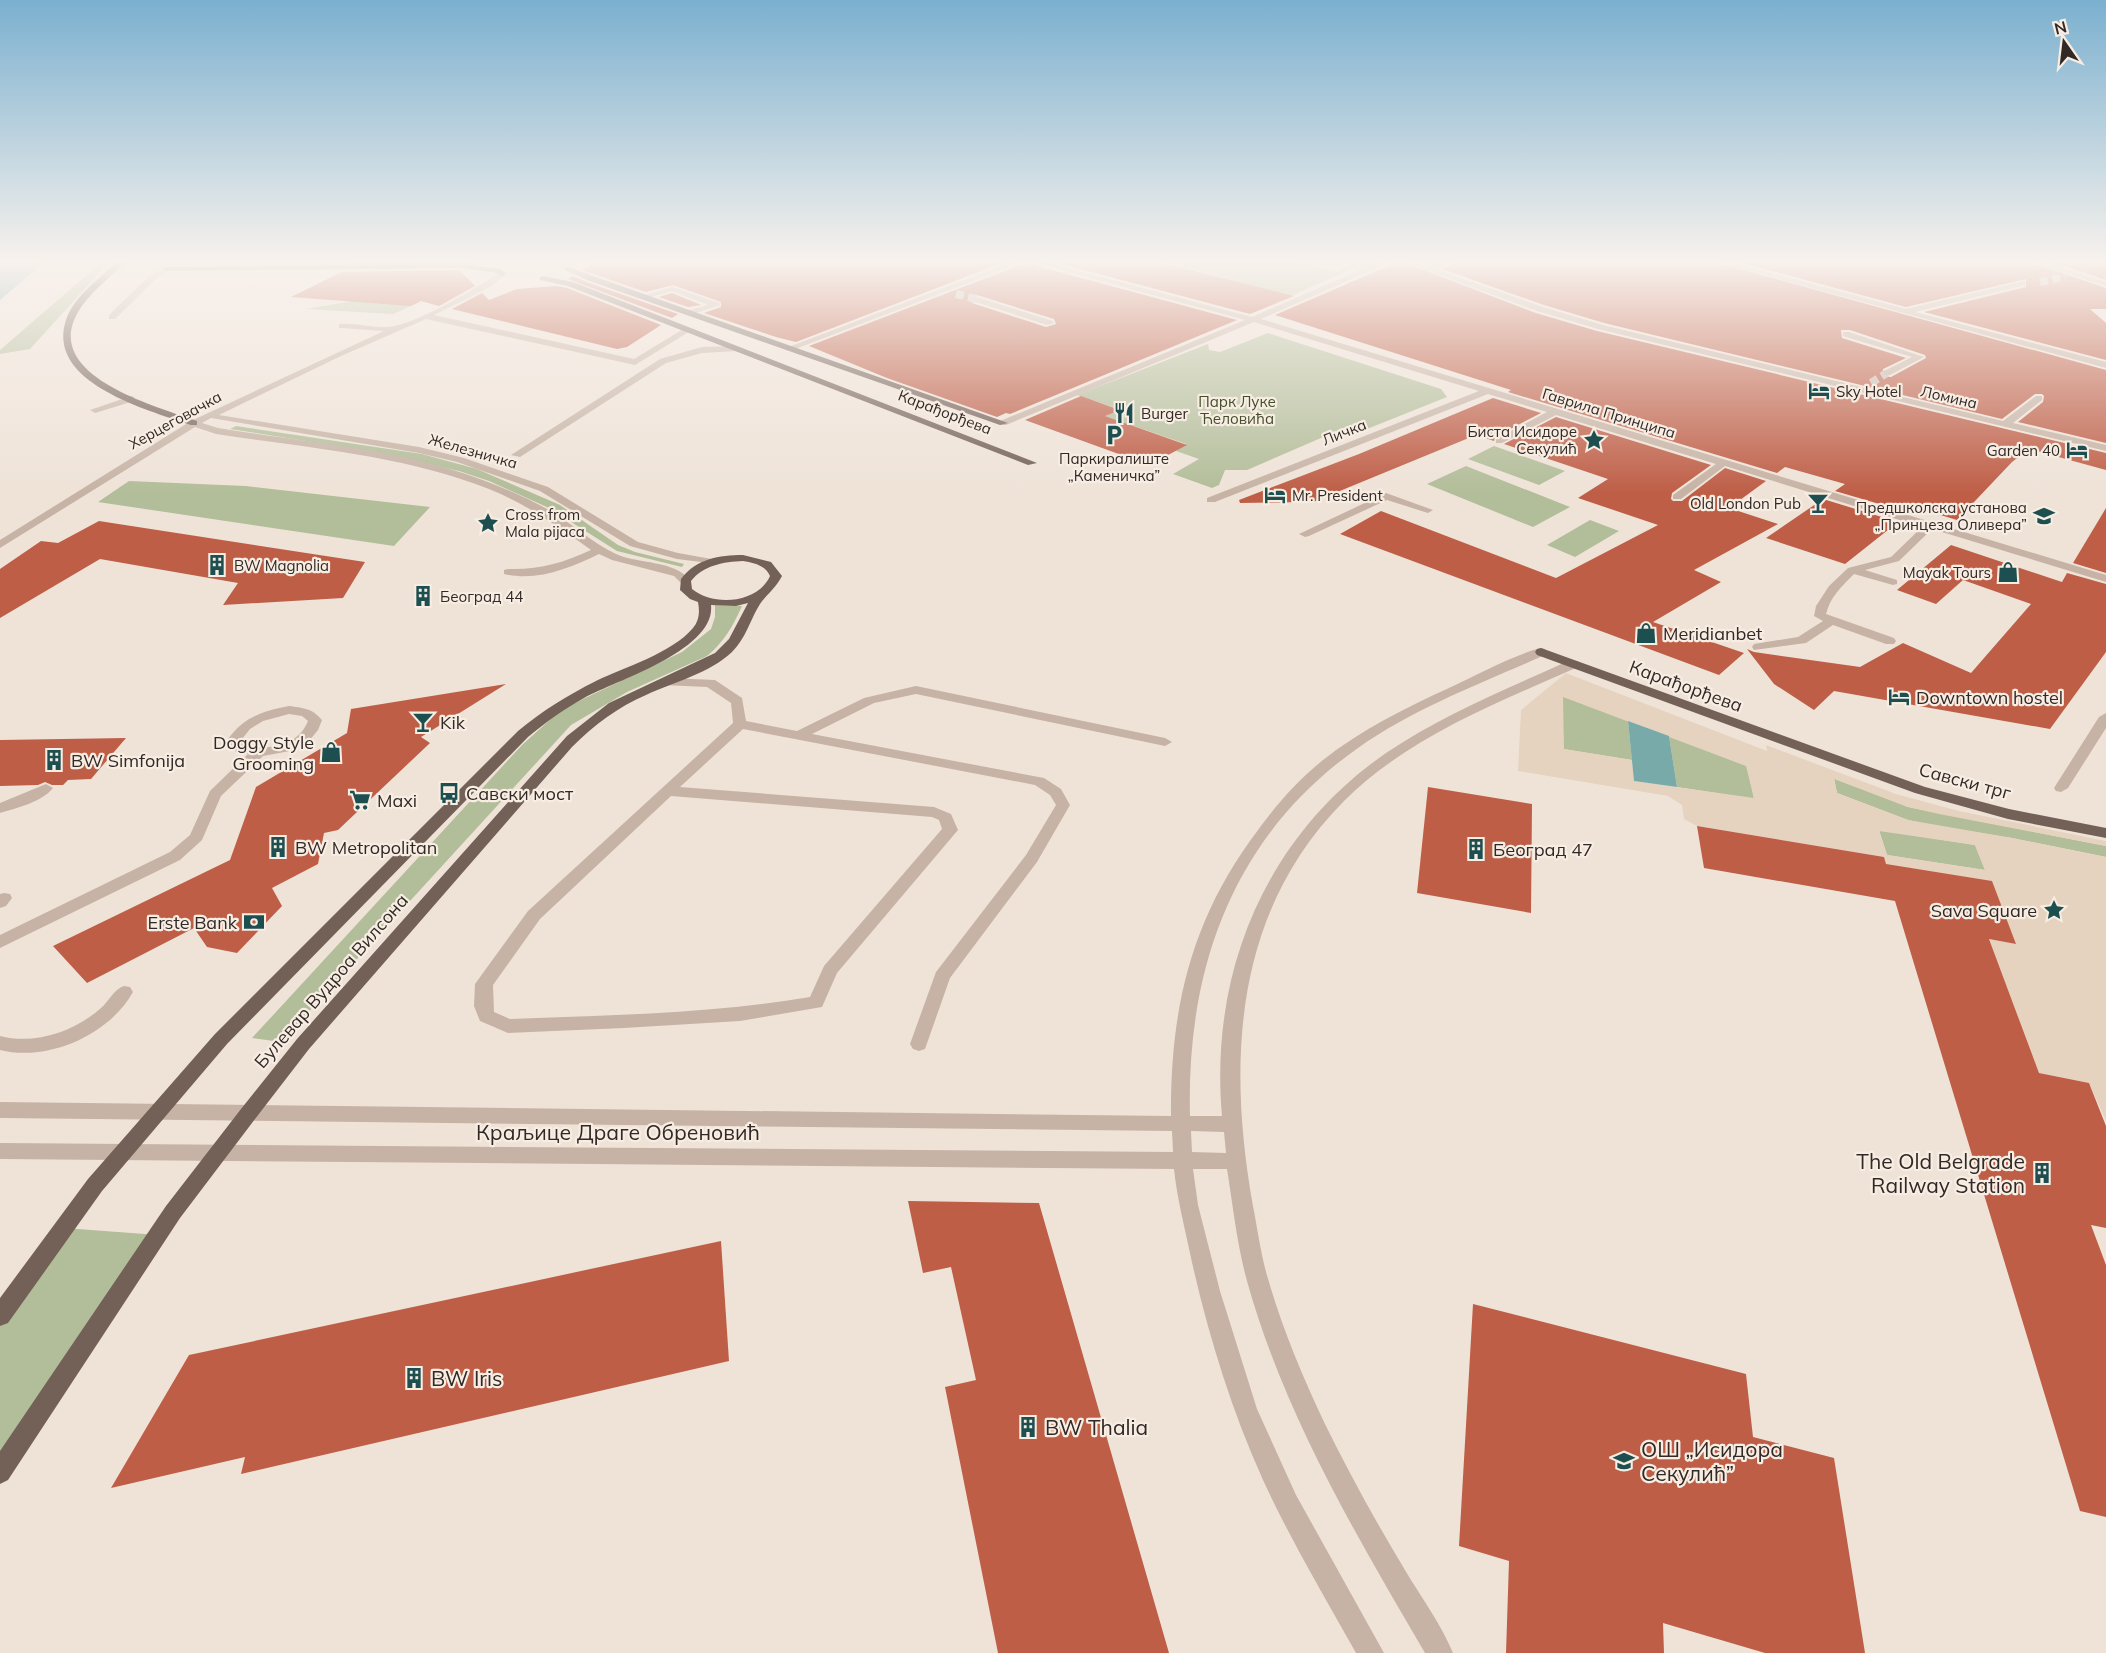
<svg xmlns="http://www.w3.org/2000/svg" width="2106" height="1653" viewBox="0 0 2106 1653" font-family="Mulish,sans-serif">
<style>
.green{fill:#b2bd99}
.plaza{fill:#e6d3bf;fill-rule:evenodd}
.water{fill:#79aaaa}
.building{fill:#be5e47;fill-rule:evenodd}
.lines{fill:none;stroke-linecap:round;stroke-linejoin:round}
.minor-tunnel{stroke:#c9beb4;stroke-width:8;stroke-dasharray:8 4.5;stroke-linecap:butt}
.minor{fill:#c6b3a5;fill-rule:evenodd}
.major{fill:#736057;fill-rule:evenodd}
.labels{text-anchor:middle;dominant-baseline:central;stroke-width:4.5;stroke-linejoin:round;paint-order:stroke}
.far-poi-label{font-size:15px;fill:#322926;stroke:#f7ede3;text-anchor:start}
.far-street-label{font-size:15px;fill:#322926;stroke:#f7ede3}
.far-park-label{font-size:15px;fill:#434f2b;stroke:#f7ede3}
.poi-label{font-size:18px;fill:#322926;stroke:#f7ede3;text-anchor:start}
.street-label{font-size:18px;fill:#322926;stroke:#f7ede3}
.near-street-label{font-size:21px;fill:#322926;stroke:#f7ede3}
.near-poi-label{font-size:21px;fill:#322926;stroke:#f7ede3;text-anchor:start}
</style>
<rect width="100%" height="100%" fill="#efe3d8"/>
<path class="green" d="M103 261H110L30 349 0 354V350Z
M356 261H485L471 264 352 265Z
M1161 261H1292L1336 272 1361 261 1366 262 1291 296Z
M404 292 411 306 393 314 306 309Z
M1268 333 1441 389 1447 397 1357 433 1344 428 1247 470H1225L1219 485 1212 488 1173 474 1199 459 1176 451 1186 444 1105 416 1119 409 1077 395 1208 344 1209 350 1220 352Z
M236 426 422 454 477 469 560 505 618 545 635 552 684 564 682 567 617 551 549 508 489 481 459 471 369 451 230 429Z
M1494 446 1565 471 1539 485 1468 459Z
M1466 466 1570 507 1533 527 1427 484Z
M129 481 246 486 430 507 394 546 98 502Z
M1590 520 1619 531 1575 557 1547 545Z
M715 605 742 606C733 626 724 642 707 656L627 692 571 725 281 1042 252 1038 522 745 562 709 682 652 711 629 715 617Z
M1563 696 1628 721 1632 760 1563 749Z
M1669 736 1747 766 1754 799 1677 787Z
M1834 778 1908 807 2106 846V857L2012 838 1931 825 1908 820 1837 793Z
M1879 830 1975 845 1985 870 1887 855Z
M64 1228 158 1235 0 1472V1316Z"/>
<path class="plaza" d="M1566 673 1767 751 1766 745 1896 794 1959 811 2106 841V846L1939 814 1908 807 1834 779 1837 793 1908 820 2012 838 2106 857V1121L2089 1083 2039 1073 1989 939 2016 944 1991 881 1928 871 1888 873 1884 857 1697 826 1684 819 1682 805 1668 796 1518 771 1521 710ZM1563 697 1746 766 1754 798 1634 781 1632 760 1564 749ZM1879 831 1975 845 1985 870 1887 855Z"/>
<path class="water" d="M0 261H46L0 300Z
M1628 721 1669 736 1677 787 1634 781Z"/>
<path class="building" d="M607 261H1007L796 342 776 337 704 313 721 307V302L673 285 646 292 582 270 596 262Z
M1050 261H1155L1294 296 1250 314Z
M1400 261 1536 313 1597 331 2106 453V470L2029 449 2012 462 1957 520 1917 508 1910 513 1835 491 1845 484 1785 467 1777 473 1508 392 1511 390 1275 315Z
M1460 261H1711L2106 370V443L2018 422 2043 402 2044 396 2042 394H2035L2002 419 1604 323 1544 305 1442 269ZM1841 330H1850L1925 355 1926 358 1891 377H1884L1882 375 1883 369 1906 358 1842 338Z
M1735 261H2027L2106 288V309H2090L2106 323V360L1924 312 2026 287V279L1906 307Z
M2049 261H2106V280Z
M1026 263 1237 320 1010 414 1006 413 997 417 887 378 809 346ZM977 295 1054 319 1056 324 1046 327 972 303 970 298Z
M459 270 475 286 439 306 421 301 411 306 291 297 342 272Z
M573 276 586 282 678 314 672 318 568 279Z
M557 286 567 288 661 325 627 347 617 349 452 309 482 293 489 300 517 289Z
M672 293 701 305 688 307 659 297Z
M1081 396 1120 410 1105 416 1187 445 1149 465 1025 420Z
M1493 398 1541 413 1495 437 1494 441 1476 435 1313 502 1240 503 1239 500 1359 454Z
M1556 417 1711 465 1672 493 1671 499 1673 501H1682L1725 468 1766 481 1729 508 1778 524 1694 570 1721 582 1653 622 1744 653 1719 675 1340 534 1381 511 1556 578 1658 525 1578 498 1608 479 1504 444Z
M1823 499 1898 522 1845 564 1766 538Z
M2106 508V573L2073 563Z
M99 521 365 562 343 598 223 605 238 583 100 559 0 618V569L41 541 58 543Z
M1951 545 2062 582 2067 573 2106 584V652L2050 729 1834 691 1814 710 1774 684 1747 649 1754 652 1860 667 1903 643 1971 673 2031 604 1963 580 1936 604 1897 590Z
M506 684 421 737 430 743 338 830 324 833 318 864 272 888 282 906 237 953 207 947 194 928 87 983 53 946 230 860 256 787 347 733 351 709Z
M126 738 91 779 68 780 63 785H52L45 782 38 785 0 786V740Z
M1428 787 1532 804 1531 913 1417 893Z
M1697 826 1884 857 1886 864 1992 881 2016 944 1989 939 2039 1073 2089 1083 2106 1126V1228L2091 1225 2106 1265V1517L2080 1511 1895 901 1704 868Z
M908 1201 1039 1203 1169 1653H998L945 1387 976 1380 951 1267 923 1273Z
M721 1241 729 1361 241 1474 245 1457 111 1488 189 1355Z
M1473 1304 1746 1374 1753 1437 1834 1458 1865 1653H1765L1663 1623 1664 1653H1506L1509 1561 1459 1546Z"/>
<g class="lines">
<path class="minor-tunnel" d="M2040 282 2065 277
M956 294 976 299
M1871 383 1887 373"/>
<path class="minor" d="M1014 261H1025L793 350 786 348Z
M1028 261H1041L1252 317 1381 261H1392L1261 319 2106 575V582L1932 529 1899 561 1865 570 1897 580V584L1893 585 1854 574C1842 586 1830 597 1826 614L1894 638 1896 641 1894 644H1886L1833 625 1806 643 1754 650 1752 647 1754 644 1798 637 1823 621 1814 616 1816 606 1829 586 1848 568 1891 557 1922 527 1725 466 1681 499H1673V495L1716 464 1556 415 1502 443H1496V439L1547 412 1488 394 1215 502H1207V498L1479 391 1254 322 1006 425H1000V421L1245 320Z
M1402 261C1412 261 1419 266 1427 266 1437 267 1447 261 1458 261L1435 269 1543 307 1603 325 2003 421 2036 396H2042V400L2013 423 2106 445V451L1598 329 1537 311Z
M1713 261H1726L1906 309 2025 281V285L1915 312 2106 362V368Z
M2029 261H2041L2106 282V286Z
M164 267 171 269 155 280 115 319H109V315L149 276Z
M499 272 506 274 492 286 434 315 634 359 685 328 692 330 635 365 426 319 341 356 219 415 419 447 464 458 548 487 638 542 678 553 717 560V564L677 559 630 546 540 491 457 462 419 453 211 418 202 423 218 428C311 443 410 449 498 486 516 493 534 502 551 511 573 524 592 543 616 554 638 564 675 560 691 581L689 583H681L674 576 612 560 599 554C570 568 537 582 504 574V570L508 569C539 570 563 563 591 550 558 526 526 504 489 489 403 455 307 448 216 434L195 427 0 548V540L191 421 384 331 342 328H339V324C357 322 378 330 395 326 422 320 477 289 499 272Z
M672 287 719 303 720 305 690 315H687V311L708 305 672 291 643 299 639 297Z
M976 297 1053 321 1054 323 1047 325 973 301 972 299Z
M1843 332H1849L1924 357 1890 375H1884V371L1912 357 1843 336Z
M735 346 738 347V351L702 353 666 363 520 457 511 455 660 359 702 347Z
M131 396 134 397V401L95 413 90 410Z
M1386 493 1433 510 1428 513 1387 500 1309 536 1305 537 1299 534Z
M1541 648 1545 649 1547 652 1545 655C1482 683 1415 708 1358 748 1234 835 1186 967 1190 1116H1222C1209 972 1266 836 1386 753 1442 715 1507 689 1568 661H1578L1579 664 1578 667C1497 703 1408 737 1344 801 1234 912 1227 1060 1253 1206 1258 1231 1261 1257 1269 1282 1283 1330 1303 1377 1324 1422 1349 1473 1376 1522 1405 1570 1421 1597 1441 1624 1453 1653H1425C1356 1535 1284 1414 1247 1281 1237 1245 1233 1206 1227 1169H1193L1198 1205 1220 1291 1257 1409 1296 1495 1384 1653H1356C1324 1596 1290 1539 1263 1480 1231 1409 1208 1334 1191 1258 1185 1228 1177 1199 1174 1169L0 1159V1143L1173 1152 1172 1131 0 1118V1102L1171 1116C1170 1007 1192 917 1258 830 1277 804 1298 780 1323 760 1361 730 1405 708 1449 688 1477 675 1513 655 1541 648ZM1191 1131 1224 1132 1226 1153 1192 1152Z
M668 678 715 680 742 698 746 721 797 731 864 698 916 686 1165 738 1172 742 1165 746 916 694 874 703 812 734 1044 778 1061 789 1070 805 1037 862 950 978 925 1049 919 1051 913 1049 910 1044 936 972 1026 855 1056 805 1050 795 1035 785 743 729 680 787 934 807 951 814 958 830 837 973 822 1007 740 1021 624 1028 508 1033 480 1021 474 1006 475 984 528 911 733 723 731 703 707 687 663 685 661 682 663 679ZM671 796 932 817 939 820 942 829 824 966 810 997C710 1014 610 1015 510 1019L494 1012 493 985 540 919Z
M289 706C303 708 312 708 322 720L318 730 309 741 290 751 263 756 221 796 202 840 180 860 0 948V935L170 852 190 835 210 791 248 754 236 752 228 739C244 717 263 711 289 706ZM289 714 302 716 308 721C298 746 270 750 246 746L242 739 250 729 263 721Z
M2106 713V728L2068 788 2061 792 2056 791 2054 788 2099 717Z
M46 784 53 788C42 802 17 808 0 813V803Z
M4 893 10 894 12 898 6 906 0 908V894Z
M124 986 130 987 133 992C109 1035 48 1062 0 1050V1036C35 1045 74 1032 101 1008 109 1001 114 989 124 986Z"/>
<path class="major" d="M118 261H126C110 278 90 292 78 312 41 376 156 406 197 421V425H191C148 410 45 383 66 320 74 296 100 278 118 261Z
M462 264 501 269 506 274 502 276 498 273 462 268 167 271 163 269 167 267Z
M565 266 593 276 1008 423 1000 425 587 280 565 270Z
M543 276 573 282 1037 463 1028 465 568 286 540 280 539 278Z
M743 555 771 562 782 576C776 588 767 594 760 604 750 620 746 638 732 652 710 673 674 682 646 695 618 707 594 725 572 747L309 1049 255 1119 180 1218 8 1480 0 1484V1451L166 1206 241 1109 297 1039 567 736 609 703 715 653 729 639 748 603 736 606 711 605C716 650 617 680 584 698 564 709 546 722 528 737L227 1044 102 1191 8 1323 0 1326V1298L88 1179 215 1034 518 731C542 711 568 695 596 681 625 667 672 653 693 628 699 621 700 612 698 602L690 599 680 590 681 579C696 559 719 555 743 555ZM743 561C754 563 765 565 770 576 758 603 714 607 692 589L691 581C704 565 723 562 743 561Z
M1541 648 1925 787 2009 809 2106 828V838L2008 819 1915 793 1537 655 1535 652 1537 649Z"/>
</g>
<linearGradient id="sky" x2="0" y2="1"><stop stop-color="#7bb0cf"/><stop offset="0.53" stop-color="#f8f2ed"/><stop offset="1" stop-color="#f8f2ed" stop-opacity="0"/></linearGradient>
<rect width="2106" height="493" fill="url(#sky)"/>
<defs>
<symbol id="hotel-bare" viewBox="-9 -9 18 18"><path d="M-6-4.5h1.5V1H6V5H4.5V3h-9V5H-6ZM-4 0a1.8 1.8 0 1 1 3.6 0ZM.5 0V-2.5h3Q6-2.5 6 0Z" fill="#1e4f50" stroke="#f7ede3" stroke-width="2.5" paint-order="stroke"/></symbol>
<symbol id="restaurant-bare" viewBox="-9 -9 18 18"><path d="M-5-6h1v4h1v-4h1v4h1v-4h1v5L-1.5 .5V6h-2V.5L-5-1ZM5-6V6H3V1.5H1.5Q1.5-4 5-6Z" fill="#1e4f50" stroke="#f7ede3" stroke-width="2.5" paint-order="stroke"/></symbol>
<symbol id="parking-bare" viewBox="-9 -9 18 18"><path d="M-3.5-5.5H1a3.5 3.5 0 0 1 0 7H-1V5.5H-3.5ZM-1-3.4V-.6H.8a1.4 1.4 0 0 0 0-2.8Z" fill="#1e4f50" stroke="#f7ede3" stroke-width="2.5" paint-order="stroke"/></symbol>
<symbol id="sight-bare" viewBox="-9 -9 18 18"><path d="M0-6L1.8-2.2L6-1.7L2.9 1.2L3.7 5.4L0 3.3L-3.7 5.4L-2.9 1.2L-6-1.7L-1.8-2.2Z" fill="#1e4f50" stroke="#f7ede3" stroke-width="2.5" paint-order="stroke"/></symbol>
<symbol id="bar-bare" viewBox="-9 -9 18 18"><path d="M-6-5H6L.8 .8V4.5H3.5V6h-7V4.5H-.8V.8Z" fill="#1e4f50" stroke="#f7ede3" stroke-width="2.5" paint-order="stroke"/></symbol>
<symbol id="school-bare" viewBox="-9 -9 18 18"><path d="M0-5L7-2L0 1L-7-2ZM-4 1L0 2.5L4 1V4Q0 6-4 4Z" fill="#1e4f50" stroke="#f7ede3" stroke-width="2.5" paint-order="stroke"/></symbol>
<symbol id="building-bare" viewBox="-9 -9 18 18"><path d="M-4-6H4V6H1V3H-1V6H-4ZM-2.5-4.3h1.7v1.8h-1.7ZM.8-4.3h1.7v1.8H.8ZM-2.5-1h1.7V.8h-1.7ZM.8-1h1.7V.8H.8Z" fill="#1e4f50" stroke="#f7ede3" stroke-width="2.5" paint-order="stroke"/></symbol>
<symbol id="shop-bare" viewBox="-9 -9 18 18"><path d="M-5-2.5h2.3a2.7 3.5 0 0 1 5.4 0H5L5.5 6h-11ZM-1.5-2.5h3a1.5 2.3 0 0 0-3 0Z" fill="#1e4f50" stroke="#f7ede3" stroke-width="2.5" paint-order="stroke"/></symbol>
<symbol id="bus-bare" viewBox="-9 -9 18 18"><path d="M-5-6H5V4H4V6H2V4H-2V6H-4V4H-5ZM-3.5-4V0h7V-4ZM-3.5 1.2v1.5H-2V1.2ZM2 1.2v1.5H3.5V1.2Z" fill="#1e4f50" stroke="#f7ede3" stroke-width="2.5" paint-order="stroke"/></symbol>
<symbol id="supermarket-bare" viewBox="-9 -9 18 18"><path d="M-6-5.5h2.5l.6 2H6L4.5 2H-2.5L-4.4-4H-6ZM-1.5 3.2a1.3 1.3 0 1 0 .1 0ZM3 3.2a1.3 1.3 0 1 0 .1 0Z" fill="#1e4f50" stroke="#f7ede3" stroke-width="2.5" paint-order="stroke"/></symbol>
<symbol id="bank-bare" viewBox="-9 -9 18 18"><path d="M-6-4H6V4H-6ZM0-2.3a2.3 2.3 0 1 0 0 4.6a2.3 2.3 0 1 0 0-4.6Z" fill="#1e4f50" stroke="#f7ede3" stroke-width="2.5" paint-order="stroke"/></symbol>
</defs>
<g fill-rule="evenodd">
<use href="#hotel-bare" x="1804" y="376" width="30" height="30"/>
<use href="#restaurant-bare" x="1109" y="398" width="30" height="30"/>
<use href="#parking-bare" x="1099" y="420" width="30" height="30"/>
<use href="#sight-bare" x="1579" y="425" width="30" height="30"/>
<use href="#hotel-bare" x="2062" y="435" width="30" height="30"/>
<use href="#hotel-bare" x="1260" y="480" width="30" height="30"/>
<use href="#bar-bare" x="1803" y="488" width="30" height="30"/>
<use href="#school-bare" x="2029" y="501" width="30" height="30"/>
<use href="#sight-bare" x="473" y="508" width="30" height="30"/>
<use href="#building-bare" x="202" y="550" width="30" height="30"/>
<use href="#shop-bare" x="1993" y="557" width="30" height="30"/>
<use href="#building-bare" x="408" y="581" width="30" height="30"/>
<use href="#shop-bare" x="1631" y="618" width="30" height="30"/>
<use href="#hotel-bare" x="1884" y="682" width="30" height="30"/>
<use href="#bar-bare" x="408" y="707" width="30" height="30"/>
<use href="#shop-bare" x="316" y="737" width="30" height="30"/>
<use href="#building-bare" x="39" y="745" width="30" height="30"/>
<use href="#bus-bare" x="434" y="778" width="30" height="30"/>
<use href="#supermarket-bare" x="345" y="785" width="30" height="30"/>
<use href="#building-bare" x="263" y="832" width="30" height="30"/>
<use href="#building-bare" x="1461" y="834" width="30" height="30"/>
<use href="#sight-bare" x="2039" y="895" width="30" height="30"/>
<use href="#bank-bare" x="239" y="907" width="30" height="30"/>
<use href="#building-bare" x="2027" y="1158" width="30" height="30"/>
<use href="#building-bare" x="399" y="1363" width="30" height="30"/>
<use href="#building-bare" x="1013" y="1412" width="30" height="30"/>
<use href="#school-bare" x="1609" y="1446" width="30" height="30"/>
</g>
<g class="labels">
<g class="far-poi-label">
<text x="1836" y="391">Sky Hotel</text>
<text x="1141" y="413">Burger</text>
<text x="1577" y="431" text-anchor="end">Биста Исидоре<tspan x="1577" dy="17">Секулић</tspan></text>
<text x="2060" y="450" text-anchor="end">Garden 40</text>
<text x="1114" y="458" text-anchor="middle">Паркиралиште<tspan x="1114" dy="17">„Каменичка”</tspan></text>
<text x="1292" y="495">Mr. President</text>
<text x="1801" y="503" text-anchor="end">Old London Pub</text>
<text x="2027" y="507" text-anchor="end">Предшколска установа<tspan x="2027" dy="17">„Принцеза Оливера”</tspan></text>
<text x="505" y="514">Cross from<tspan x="505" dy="17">Mala pijaca</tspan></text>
<text x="234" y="565">BW Magnolia</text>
<text x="1991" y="572" text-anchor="end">Mayak Tours</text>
<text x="440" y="596">Београд 44</text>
</g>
<g class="far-street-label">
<text transform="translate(1949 397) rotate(13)">Ломина</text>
<text transform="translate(945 412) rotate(21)">Карађорђева</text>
<text transform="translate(1609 413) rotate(17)">Гаврила Принципа</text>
<text transform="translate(175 420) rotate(-29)">Херцеговачка</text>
<text transform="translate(1344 432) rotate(-22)">Личка</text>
<text transform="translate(473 451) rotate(16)">Железничка</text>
</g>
<g class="far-park-label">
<text x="1237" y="401">Парк Луке<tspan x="1237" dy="17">Ћеловића</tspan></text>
</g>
<g class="poi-label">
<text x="1663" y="633">Meridianbet</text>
<text x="1916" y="697">Downtown hostel</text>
<text x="440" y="722">Kik</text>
<text x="314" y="742" text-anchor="end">Doggy Style<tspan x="314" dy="21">Grooming</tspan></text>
<text x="71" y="760">BW Simfonija</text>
<text x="466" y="793">Савски мост</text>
<text x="377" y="800">Maxi</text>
<text x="295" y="847">BW Metropolitan</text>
<text x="1493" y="849">Београд 47</text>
<text x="2037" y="910" text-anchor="end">Sava Square</text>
<text x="237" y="922" text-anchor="end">Erste Bank</text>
</g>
<g class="street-label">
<text transform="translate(1686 686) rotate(20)">Карађорђева</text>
<text transform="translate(1965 781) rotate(15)">Савски трг</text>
<text transform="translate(331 981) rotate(-49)">Булевар Вудроа Вилсона</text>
</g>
<g class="near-street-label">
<text x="618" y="1132">Краљице Драге Обреновић</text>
</g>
<g class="near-poi-label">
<text x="2025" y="1161" text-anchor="end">The Old Belgrade<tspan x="2025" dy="24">Railway Station</tspan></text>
<text x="431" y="1378">BW Iris</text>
<text x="1045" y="1427">BW Thalia</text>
<text x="1641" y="1449">ОШ „Исидора<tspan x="1641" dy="24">Секулић”</tspan></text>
</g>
</g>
<g transform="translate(2064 42) rotate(346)" stroke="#f7ede3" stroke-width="4.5" paint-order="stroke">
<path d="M0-4.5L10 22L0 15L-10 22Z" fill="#322926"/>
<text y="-9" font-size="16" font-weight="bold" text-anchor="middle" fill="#322926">N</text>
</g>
</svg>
